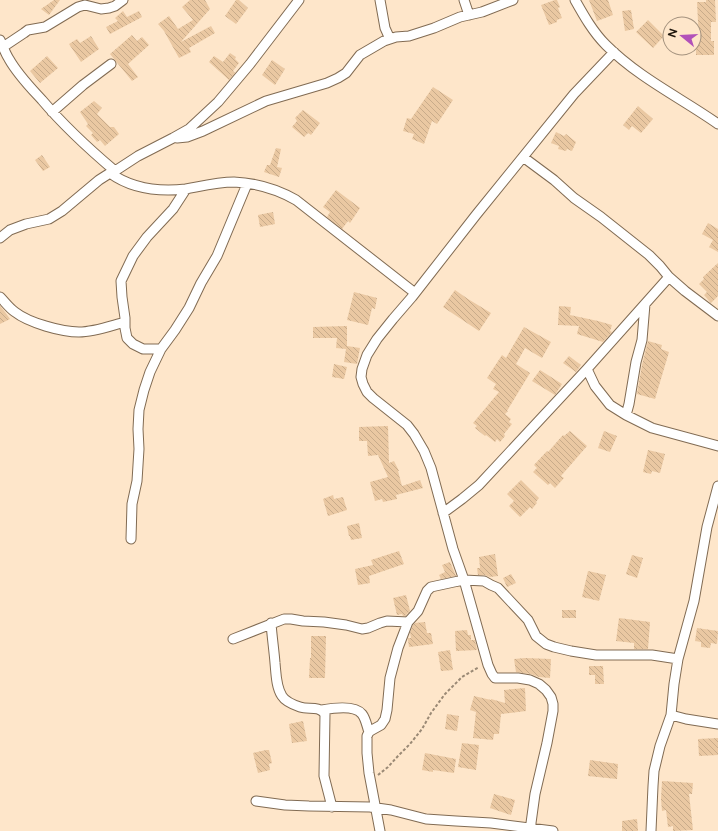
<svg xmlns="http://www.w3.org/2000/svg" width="718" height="831" viewBox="0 0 718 831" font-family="'Public Sans',sans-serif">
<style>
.building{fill:url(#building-back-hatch)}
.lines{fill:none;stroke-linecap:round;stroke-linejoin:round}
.minor-casing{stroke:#816b53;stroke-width:11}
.path{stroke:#9a8975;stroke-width:2;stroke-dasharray:3 2;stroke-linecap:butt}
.minor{stroke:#fff;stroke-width:9}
</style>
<defs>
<pattern id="building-back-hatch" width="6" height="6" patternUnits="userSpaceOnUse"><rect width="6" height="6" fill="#eac8a2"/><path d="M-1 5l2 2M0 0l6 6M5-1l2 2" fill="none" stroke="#c8ab8a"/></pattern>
</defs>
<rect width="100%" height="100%" fill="#fee6ca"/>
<path class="building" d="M54 0H60L49 15 41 9Z
M190 0H205L210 9 181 42 211 26 215 33 189 48 191 52 179 58 164 31 158 24 169 16 178 29 193 20 182 7Z
M236 0H239L248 8 236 24 225 16Z
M555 0H557L560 7 558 8 562 18 557 20V22L549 25 541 5Z
M589 0H608L613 15 597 21Z
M706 0H715L716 22H711V41H714V55H696V42L699 41 697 2H706Z
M631 10 634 29 625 31 622 11Z
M123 11 127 17 139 11 142 17 110 34 106 27 118 21 115 18Z
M648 20 664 36 653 48 636 32Z
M132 35 137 41 142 37 149 45 128 64 138 77 132 81 110 54Z
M91 36 99 49 81 62 69 44 77 39 80 43Z
M230 53 236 57 235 59 239 63 233 71 235 73 229 80 209 62 214 56 223 62Z
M47 56 58 68 40 83 30 71Z
M272 60 285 69 275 85 262 75Z
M433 87 453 100 437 124 432 121 424 144 412 139 414 134 403 131 407 118 411 119Z
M94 101 102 108 97 114 110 127H114L119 134 105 146 100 140 97 142 91 135 93 133 86 126 88 124 80 112Z
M638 106 653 119 641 133 632 126 629 130 623 125Z
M303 110 320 123 311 135 308 133 304 137 292 127 297 121 295 118Z
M556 132 564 136 566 134 576 142 572 151 567 149 566 151 558 149 559 146 551 143Z
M276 148 281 149 277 167 282 168 279 177 264 172 267 165H270Z
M42 155 50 167 43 171 35 160Z
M336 190 360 208 350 223 348 221 342 229 327 217 330 212 323 207Z
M273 212 275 224 260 227 258 215Z
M708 223 718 229V252L709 247 713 240 702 234Z
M718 263V296L711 303 704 295 707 292 699 284 704 279 703 277Z
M455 290 468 299 491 313 479 331 443 307Z
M354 292 377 298 375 309 372 308 368 325 347 320Z
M0 306 5 312 10 319 0 324Z
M559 306 571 307 570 315 598 321 612 325 610 331 612 332 603 342 577 334 579 326 558 325Z
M347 326V346L360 348 357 364 344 362 346 349 336 348 337 338H313V327Z
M524 327 551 342 542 358 525 348 516 364 530 373 507 411H508L505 414 511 419 509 422 512 424 504 434 505 436 500 442 497 439 495 442 486 435 485 436 475 428 477 426 473 423 499 392 493 389 496 384 487 378 502 355 506 358Z
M648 341 662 345 661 349 669 352 655 399 637 394 642 365Z
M569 356 581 365 576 372 563 363Z
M334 364 347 367 344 379 332 377Z
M540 370 562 384 555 395 532 381Z
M388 426 389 463 394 461 399 471H398L402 486 420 480 423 488 396 495 397 499 383 502 382 499 375 501 370 482 388 477 378 455 368 456 367 441H359V427Z
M570 431 587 446 561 476 564 478 555 488 550 483 548 485 533 472 537 468 534 465 547 451 548 452 563 435 564 436Z
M604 431 617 436 610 452 598 448Z
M648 450 665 454 660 473 652 471 651 474 643 472Z
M521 480 539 498 536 502 537 503 532 509 530 507 520 517 509 506 514 501 507 494Z
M333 495 334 499 343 497 347 510 328 516 323 499Z
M359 523 362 538 351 540 350 536H349L347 526Z
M399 551 404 564 369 576 370 583 358 585 355 569 373 565 371 560Z
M495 554 498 576 490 577 485 575H478L477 568H480L479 557Z
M632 555 643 558 637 578 626 574Z
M450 562 456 576 441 579 439 575 445 572 442 565Z
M588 571 606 575 599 601 582 597Z
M511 574 516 583 507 587 503 578Z
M406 595 410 611 405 616H403L402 614 397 615 393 598Z
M562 610H576V618H562Z
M619 618 650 622 648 649H634V643L616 641Z
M425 622 427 633H431L433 644 409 647 408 640V638H411L410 633 413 625 415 623Z
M697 628 718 631 717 644 711 643 710 648 701 647V642L695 641Z
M467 630 468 635H471V640H475L477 650 456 651 455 631Z
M311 636H326L325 678H309L310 658H311Z
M450 650 453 670 441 671 438 652Z
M525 658 551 659 550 678 539 677 531 674 516 672 514 659Z
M589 666H603L604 684H595V675H589Z
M525 688 526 711 501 714 499 734H494L493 740 473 738 476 712 470 710 474 696 491 700V699L505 703 504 690Z
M447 714 459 716 457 731 445 729Z
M303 721 307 741 292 743 289 724Z
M718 738V755L699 756 698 739Z
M462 743 479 745 476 770 458 767Z
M266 750H269L272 763 269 764 270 770 258 773 253 753Z
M425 753 456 759 454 773 433 770V772L422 770Z
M590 760 618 764 617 779 588 776Z
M662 781 693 783 692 794H689L693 830 673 831V826L668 827 666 810 662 811 661 799Z
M494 794 515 800 511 815 490 808Z
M637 819 638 831H622V821Z"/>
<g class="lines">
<defs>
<path id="minor" d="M380 0 385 28 390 39
M464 0 469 15
M575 0C584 16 593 32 606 45 639 78 681 98 718 124
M0 40C3 46 5 53 9 59 18 75 30 87 42 100 64 126 89 149 115 171
M3 47 24 33 28 30 45 27 78 7 85 5 101 9 109 8 115 6 123 0
M52 112 83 85 111 64
M177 138 187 137 203 131 266 101 327 83 338 78 346 73 360 55 384 41 396 37 409 36 434 28 460 17 482 12 513 0
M523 157 554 180 574 198 601 217 649 255 660 266 669 277 685 291 718 316
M110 173C132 189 159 192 186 189 202 186 218 182 234 182 256 183 277 189 296 200L415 293
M0 238 10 230 26 224 49 219 62 211 99 180 110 173 115 171 138 156 173 138 189 129 218 102 250 64 299 0
M0 297C5 302 9 308 15 312 29 323 62 332 79 332 94 332 110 326 125 322
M161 349H143L133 344 127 338 125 328V318L122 297 121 281 133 256 147 237 173 209 186 189
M587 369 595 386 610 405 626 415 652 428 718 446
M626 415 629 404 636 362 642 340 645 304
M443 513 462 499 479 485 587 369 669 277
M131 539 132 504 137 481 139 449 138 429 139 410 144 390 150 372 161 349 175 330 189 308 201 283 217 256 247 184
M271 623C272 637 274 650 275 663 276 673 276 687 282 696 285 701 294 705 300 707 309 710 318 705 325 714L324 776 332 807
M233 639 284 619H291L303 621 324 622 346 625 362 629 368 628 380 623 387 621 408 622
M322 710C333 708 355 705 362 714 366 719 367 727 369 732
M671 715 686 719 718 724
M256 801 285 805 309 806 370 807 391 810 426 819 456 821 491 823 553 831
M531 828V823L535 794 547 743 553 711V704L551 697 546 690 539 684 530 680 518 678H495L492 674 488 665 464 580 453 549 431 468 424 451 414 434 407 425 373 398 367 392 363 384 361 377 362 369 367 355 377 339 393 319 412 297 476 215 574 94 614 52
M380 831 369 773 367 753V736L369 732 372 730 381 725 385 719 387 710 390 678 398 648 408 622 418 611 427 591 431 587 454 582 464 580 484 581 491 585 498 588 528 620 536 636 546 644 554 647 571 651 596 655H652L678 659
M651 831 653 786 654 771 660 746 671 715 674 684 678 659 694 601 707 527 718 486"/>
</defs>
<use href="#minor" class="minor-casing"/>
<path class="path" d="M378 775 388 767 398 756 410 744 422 729 431 713 445 694 462 677 479 667"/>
<use href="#minor" class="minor"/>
</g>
<g transform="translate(682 36) rotate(288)"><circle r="19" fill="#fee6ca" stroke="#a4927e"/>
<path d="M0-3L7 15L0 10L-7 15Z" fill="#b251b9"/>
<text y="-6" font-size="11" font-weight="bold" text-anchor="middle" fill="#1d150b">N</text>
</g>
</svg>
